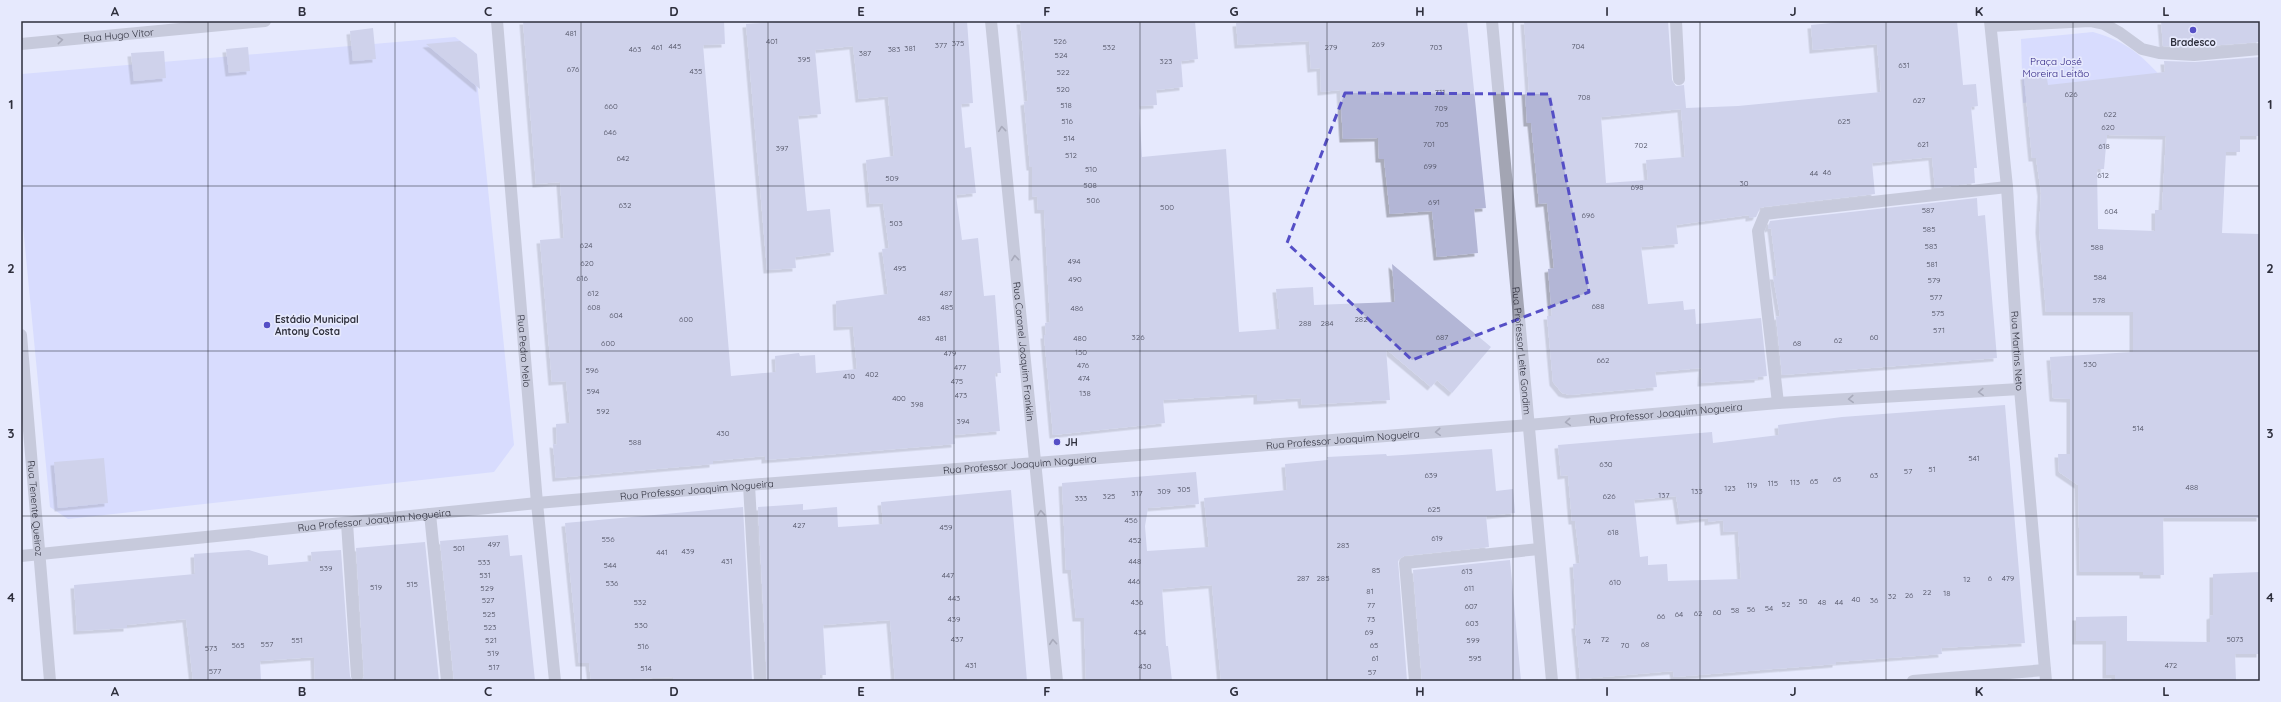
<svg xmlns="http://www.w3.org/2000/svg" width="2281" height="702" viewBox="0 0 2281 702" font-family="Quicksand,sans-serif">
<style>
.green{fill:#c7ccfe}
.building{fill:#b3b6d6;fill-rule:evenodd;filter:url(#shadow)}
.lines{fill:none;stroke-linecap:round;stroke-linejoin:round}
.minor{stroke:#a3a5b3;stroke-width:12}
.oneway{stroke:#5d5e6c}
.marked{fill:none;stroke:#554fc6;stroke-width:3;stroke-dasharray:8 5;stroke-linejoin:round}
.grid{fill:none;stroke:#2e2f3c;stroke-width:1;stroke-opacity:0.55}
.poi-dot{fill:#554fc6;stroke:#e6e9fd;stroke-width:1.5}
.labels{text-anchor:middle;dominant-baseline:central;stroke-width:3.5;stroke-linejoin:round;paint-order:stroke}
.number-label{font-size:8px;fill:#4f5162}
.street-label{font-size:10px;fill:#2e2f3c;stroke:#e6e9fd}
.poi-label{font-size:10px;font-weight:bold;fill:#2e2f3c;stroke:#e6e9fd;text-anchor:start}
.park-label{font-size:10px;fill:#2d2180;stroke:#e6e9fd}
.neatline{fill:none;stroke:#2e2f3c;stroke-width:1.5}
.grid-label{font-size:13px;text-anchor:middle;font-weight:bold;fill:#2e2f3c}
</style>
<defs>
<filter id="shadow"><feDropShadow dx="-3.5" dy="3.5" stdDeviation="0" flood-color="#0004"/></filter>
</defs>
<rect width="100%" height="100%" fill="#e6e9fd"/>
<path class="green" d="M2093 32C2129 42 2143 57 2167 83L2023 103 2021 39Z
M455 37 474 51 514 445 494 472 68 519 50 507 21 205 22 74Z"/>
<path class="building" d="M523 21H724L725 44 703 45 731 376 776 372 775 356 799 353 800 356 815 355 816 373 857 369 853 326 837 327 836 301 888 294 882 249 889 248 883 203 870 204 866 160 894 156 888 96 859 99 853 46 815 50 821 114 798 116 807 211 830 209 834 252 795 257 796 268 767 270 746 24 791 21H967L973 103 961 104 965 148 971 147 976 193 956 195 962 240 978 238 984 296 995 295 1001 373H995L1000 431 954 435 955 444 765 460V456L713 461V464L556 478 553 444 557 445 556 424 570 423 566 381 552 382 540 240 564 238 560 182 536 184Z
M1020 21H1195L1198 59 1181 61 1183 87 1156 90 1157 105 1139 106 1142 157 1226 149 1239 332 1280 329 1276 289 1313 287 1314 305 1395 302 1392 264 1491 347 1452 393 1437 380 1431 387 1386 349 1390 400 1302 405 1301 398 1257 401V394L1163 400 1165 423 1053 435 1044 335H1046L1045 323 1050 322 1044 210H1038L1037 196 1032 197V167H1030L1024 102 1028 101Z
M1258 21H1467L1486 208 1474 209 1478 253 1437 257 1432 211 1390 214 1384 159H1379L1378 138 1343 139 1340 90 1321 92 1320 68 1311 69 1309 41 1238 45 1236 23Z
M1524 21H1668L1672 80 1676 86 1684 85 1686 108 1738 106 1881 92 1877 44 1813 50 1811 25 1851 21H1957L1963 85 1976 84 1978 106 1971 107 1977 168H1974L1975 183 1935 188 1932 157 1872 163 1875 194 1764 207 1760 208 1756 217 1749 218V215L1676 225 1678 244 1641 247 1648 304 1683 301 1684 310 1695 309 1696 324 1761 318 1767 376 1758 377V379L1701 383 1702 368 1655 372 1657 387 1570 395 1562 393 1553 382 1547 316H1552L1548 269 1554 268 1547 203 1539 204 1531 123H1527L1525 91H1529ZM1681 109 1685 157 1646 160 1648 180 1606 183 1601 117Z
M2161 21H2260V42L2194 47 2163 46Z
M373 28 376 59 353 61 350 31Z
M460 41 477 54 480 89 426 44Z
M248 47 250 71 229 73 226 49Z
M164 51 166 78 134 81 131 53Z
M2260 57V136H2240V152H2226L2222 233 2260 234V518H2163L2164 575H2143V572H2080L2078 485 2059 472 2058 454H2070V399L2053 398 2050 357 2133 352V312H2046L2039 229 2041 193 2036 158H2032L2024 76 2046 72 2048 85 2165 72 2164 61 2195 62ZM2107 135 2166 136 2162 210H2155V231L2098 229 2097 169H2104Z
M1977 198 1978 216 1985 215 1997 358 1782 375 1776 317 1780 316 1773 276H1777L1771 228 1768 229V227L1770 221Z
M2005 405 2025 643 1941 648 1942 654 1836 662V664L1674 677 1673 671 1580 679 1575 625H1577L1573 564 1580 563 1575 521H1572L1568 475 1561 476 1558 445 1712 432 1713 443 1779 435 1778 425 1842 417ZM1676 496 1680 521 1708 518V522L1723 520 1724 532 1738 531 1741 579 1668 581 1667 564 1648 565V556L1640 557 1634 500Z
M1492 449 1496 491 1513 489 1515 513 1486 516 1489 547 1404 556 1398 560 1407 681H1221L1212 585 1162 589 1166 646H1168L1172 681H1086L1084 618H1076L1071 570H1066L1062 483 1196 472 1199 504 1148 508 1145 526 1147 551 1209 547 1204 498 1287 490 1285 464 1328 460 1327 457 1386 454 1387 456Z
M104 458 108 503 58 508 54 462Z
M1011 490 1027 681H895L890 620 823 625 826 675H820V681H767L758 507 803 504V510L837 507 838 527 883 524 881 502Z
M743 507 752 681H673V677L591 681 589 663H579L565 523Z
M508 535 510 556 522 555 535 681H454L440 541Z
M425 542 439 681H362L364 676 356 548Z
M249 550 268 556V565L312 561 311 552 341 550 350 676 352 681H315L314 657 260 661 261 681H193L186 619 127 625V628L77 631 74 585 195 574 194 554Z
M1510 560 1521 681H1422L1413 570Z
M2260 572V654H2235L2236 681H2115V675H2106V641H2076V617L2127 616V641L2210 642V616L2213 615V574Z"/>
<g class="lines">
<g class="minor">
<path id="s1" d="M497 21 537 503 555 681"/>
<path id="s2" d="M991 21 1057 681"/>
<path id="s3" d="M1492 21 1552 681"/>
<path d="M1676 21 1679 79"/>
<path id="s4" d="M1990 21 2007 187 2020 389 2046 681"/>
<path d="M1991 26 2090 21 2104 24 2120 33 2142 49 2159 53 2194 55 2260 49"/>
<path id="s5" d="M21 44 265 21"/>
<path id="s6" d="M21 335 50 681"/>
<path d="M1778 403 1758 231 1765 214 2007 187"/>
<path d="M749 485 760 681"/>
<path d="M430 514 447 681"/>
<path d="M347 523 357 676"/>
<path id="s7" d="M21 556 537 503 749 485 1528 425 1778 403 2020 389"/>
<path d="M1415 681 1405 563 1539 549"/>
<path d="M1913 681 2045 670"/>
</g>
</g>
<defs><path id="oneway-chevron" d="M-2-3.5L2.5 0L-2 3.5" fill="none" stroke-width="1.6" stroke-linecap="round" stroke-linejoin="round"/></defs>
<g class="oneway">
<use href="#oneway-chevron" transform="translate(60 40) rotate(-5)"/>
<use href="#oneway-chevron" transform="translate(1002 129) rotate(-96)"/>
<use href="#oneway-chevron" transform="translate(1015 258) rotate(-96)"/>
<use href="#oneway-chevron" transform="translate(1981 392) rotate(177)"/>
<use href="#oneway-chevron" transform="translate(1851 399) rotate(177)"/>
<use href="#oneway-chevron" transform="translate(1568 422) rotate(175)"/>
<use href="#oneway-chevron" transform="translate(1438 432) rotate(176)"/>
<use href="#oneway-chevron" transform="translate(1041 513) rotate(-95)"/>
<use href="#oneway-chevron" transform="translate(1053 642) rotate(-95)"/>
</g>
<path d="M0 0H2281V702H0ZM1345 93 1549 94 1589 292 1412 360 1287 243Z" fill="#e6e9fd" fill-opacity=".55" fill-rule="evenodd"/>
<path class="marked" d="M1345 93 1549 94 1589 292 1412 360 1287 243Z"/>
<path class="grid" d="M208 21V681M395 21V681M581 21V681M768 21V681M954 21V681M1140 21V681M1327 21V681M1513 21V681M1700 21V681M1886 21V681M2073 21V681M21 186H2260M21 351H2260M21 516H2260"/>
<g class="poi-dot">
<circle cx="2193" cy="30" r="4"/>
<circle cx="267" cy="325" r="4"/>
<circle cx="1057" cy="442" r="4"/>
</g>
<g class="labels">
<g class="number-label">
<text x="571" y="33">481</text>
<text x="772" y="41">401</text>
<text x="1060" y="41">526</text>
<text x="958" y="43">375</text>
<text x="1378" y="44">269</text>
<text x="941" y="45">377</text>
<text x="675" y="46">445</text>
<text x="1578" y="46">704</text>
<text x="657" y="47">461</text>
<text x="1109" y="47">532</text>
<text x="1331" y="47">279</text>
<text x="1436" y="47">703</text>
<text x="910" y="48">381</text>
<text x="635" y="49">463</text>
<text x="894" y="49">383</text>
<text x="865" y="53">387</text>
<text x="1061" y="55">524</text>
<text x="804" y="59">395</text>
<text x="1166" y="61">323</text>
<text x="1904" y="65">631</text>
<text x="573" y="69">676</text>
<text x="696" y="71">435</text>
<text x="1063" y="72">522</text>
<text x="1063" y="89">520</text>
<text x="1440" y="92">711</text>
<text x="2071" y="94">626</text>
<text x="1584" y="97">708</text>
<text x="1919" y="100">627</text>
<text x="1066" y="105">518</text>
<text x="611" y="106">660</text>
<text x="1441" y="108">709</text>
<text x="2110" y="114">622</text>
<text x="1067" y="121">516</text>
<text x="1844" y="121">625</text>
<text x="1442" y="124">705</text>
<text x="2108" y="127">620</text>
<text x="610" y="132">646</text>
<text x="1069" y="138">514</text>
<text x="1429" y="144">701</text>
<text x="1923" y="144">621</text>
<text x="1641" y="145">702</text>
<text x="2104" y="146">618</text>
<text x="782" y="148">397</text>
<text x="1071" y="155">512</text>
<text x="623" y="158">642</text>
<text x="1430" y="166">699</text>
<text x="1091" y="169">510</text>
<text x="1827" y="172">46</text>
<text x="1814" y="173">44</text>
<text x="2103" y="175">612</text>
<text x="892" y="178">509</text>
<text x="1744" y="183">30</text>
<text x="1090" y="185">508</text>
<text x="1637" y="187">698</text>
<text x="1093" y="200">506</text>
<text x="1434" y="202">691</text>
<text x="625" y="205">632</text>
<text x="1167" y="207">500</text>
<text x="1928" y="210">587</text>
<text x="2111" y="211">604</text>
<text x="1588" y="215">696</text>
<text x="896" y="223">503</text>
<text x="1929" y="229">585</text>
<text x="586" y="245">624</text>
<text x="1931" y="246">583</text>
<text x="2097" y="247">588</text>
<text x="1074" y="261">494</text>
<text x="587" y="263">620</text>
<text x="1932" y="264">581</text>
<text x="900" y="268">495</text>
<text x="2100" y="277">584</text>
<text x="582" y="278">616</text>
<text x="1075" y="279">490</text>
<text x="1934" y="280">579</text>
<text x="593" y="293">612</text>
<text x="946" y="293">487</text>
<text x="1936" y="297">577</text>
<text x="2099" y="300">578</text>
<text x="1598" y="306">688</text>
<text x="594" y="307">608</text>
<text x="947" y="307">485</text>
<text x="1077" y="308">486</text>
<text x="1938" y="313">575</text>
<text x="616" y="315">604</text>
<text x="924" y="318">483</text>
<text x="686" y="319">600</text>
<text x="1361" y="319">282</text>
<text x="1305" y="323">288</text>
<text x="1327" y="323">284</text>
<text x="1939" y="330">571</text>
<text x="1138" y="337">326</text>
<text x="1442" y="337">687</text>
<text x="1874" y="337">60</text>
<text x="941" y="338">481</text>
<text x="1080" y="338">480</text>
<text x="1838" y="340">62</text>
<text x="608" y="343">600</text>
<text x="1797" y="343">68</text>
<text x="1081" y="352">150</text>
<text x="950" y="353">479</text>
<text x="1603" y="360">662</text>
<text x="2090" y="364">530</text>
<text x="1083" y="365">476</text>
<text x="960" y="367">477</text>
<text x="592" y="370">596</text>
<text x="872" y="374">402</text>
<text x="849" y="376">410</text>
<text x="1084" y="378">474</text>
<text x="957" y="381">475</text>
<text x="593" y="391">594</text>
<text x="1085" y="393">138</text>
<text x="961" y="395">473</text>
<text x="899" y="398">400</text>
<text x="917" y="404">398</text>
<text x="603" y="411">592</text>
<text x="963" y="421">394</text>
<text x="2138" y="428">514</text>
<text x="723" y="433">430</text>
<text x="635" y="442">588</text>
<text x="1974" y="458">541</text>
<text x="1606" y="464">630</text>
<text x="1932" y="469">51</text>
<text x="1908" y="471">57</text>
<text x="1431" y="475">639</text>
<text x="1874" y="475">63</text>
<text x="1837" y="479">65</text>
<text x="1814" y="481">65</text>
<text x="1795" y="482">113</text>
<text x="1773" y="483">115</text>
<text x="1752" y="485">119</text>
<text x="2192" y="487">488</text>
<text x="1730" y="488">123</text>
<text x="1184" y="489">305</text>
<text x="1164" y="491">309</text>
<text x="1697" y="491">133</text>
<text x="1137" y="493">317</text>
<text x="1664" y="495">137</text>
<text x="1109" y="496">325</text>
<text x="1609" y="496">626</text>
<text x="1081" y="498">333</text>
<text x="1434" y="509">625</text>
<text x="1131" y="520">456</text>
<text x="799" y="525">427</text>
<text x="946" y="527">459</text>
<text x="1613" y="532">618</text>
<text x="1437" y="538">619</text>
<text x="608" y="539">556</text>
<text x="1135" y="540">452</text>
<text x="494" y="544">497</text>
<text x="1343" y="545">283</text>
<text x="459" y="548">501</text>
<text x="688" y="551">439</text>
<text x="662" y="552">441</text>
<text x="727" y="561">431</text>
<text x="1135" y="561">448</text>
<text x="484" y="562">533</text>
<text x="610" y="565">544</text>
<text x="326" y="568">539</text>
<text x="1376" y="570">85</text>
<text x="1467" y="571">613</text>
<text x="485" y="575">531</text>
<text x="948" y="575">447</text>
<text x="1303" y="578">287</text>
<text x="1323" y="578">285</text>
<text x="1990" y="578">6</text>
<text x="2008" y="578">479</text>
<text x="1967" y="579">12</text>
<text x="1134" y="581">446</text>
<text x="1615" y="582">610</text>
<text x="612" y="583">536</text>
<text x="412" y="584">515</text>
<text x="376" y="587">519</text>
<text x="487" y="588">529</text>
<text x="1469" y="588">611</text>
<text x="1370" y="591">81</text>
<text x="1927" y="592">22</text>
<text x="1947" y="593">18</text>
<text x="1909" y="595">26</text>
<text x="1892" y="596">32</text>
<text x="954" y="598">443</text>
<text x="1856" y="599">40</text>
<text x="488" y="600">527</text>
<text x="1874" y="600">36</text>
<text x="1803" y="601">50</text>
<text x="640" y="602">532</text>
<text x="1137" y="602">436</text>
<text x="1822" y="602">48</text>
<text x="1839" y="602">44</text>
<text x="1786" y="604">52</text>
<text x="1371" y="605">77</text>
<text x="1471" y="606">607</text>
<text x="1769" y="608">54</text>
<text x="1751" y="609">56</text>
<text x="1735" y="610">58</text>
<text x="1717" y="612">60</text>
<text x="1698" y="613">62</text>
<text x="489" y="614">525</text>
<text x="1679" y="614">64</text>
<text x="1661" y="616">66</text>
<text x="954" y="619">439</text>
<text x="1371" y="619">73</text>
<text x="1472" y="623">603</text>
<text x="641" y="625">530</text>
<text x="490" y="627">523</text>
<text x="1140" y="632">434</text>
<text x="1369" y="632">69</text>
<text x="957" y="639">437</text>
<text x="1605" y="639">72</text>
<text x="2235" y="639">5073</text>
<text x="297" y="640">551</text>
<text x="491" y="640">521</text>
<text x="1473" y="640">599</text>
<text x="1587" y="641">74</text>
<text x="267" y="644">557</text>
<text x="1645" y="644">68</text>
<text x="238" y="645">565</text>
<text x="1374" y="645">65</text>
<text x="1625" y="645">70</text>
<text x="643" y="646">516</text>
<text x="211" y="648">573</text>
<text x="493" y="653">519</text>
<text x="1375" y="658">61</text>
<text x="1475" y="658">595</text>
<text x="971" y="665">431</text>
<text x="2171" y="665">472</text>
<text x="1145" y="666">430</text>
<text x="494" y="667">517</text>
<text x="646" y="668">514</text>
<text x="215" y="671">577</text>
<text x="1372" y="672">57</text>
</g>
<g class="street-label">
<text stroke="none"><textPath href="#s5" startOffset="98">Rua Hugo Vítor</textPath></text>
<text stroke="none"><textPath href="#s1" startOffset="331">Rua Pedro Melo</textPath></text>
<text stroke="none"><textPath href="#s2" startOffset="332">Rua Coronel Joaquim Franklin</textPath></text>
<text stroke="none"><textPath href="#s3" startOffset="331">Rua Professor Leite Gondim</textPath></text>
<text stroke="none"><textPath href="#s4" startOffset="331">Rua Martins Neto</textPath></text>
<text stroke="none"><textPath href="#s7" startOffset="1651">Rua Professor Joaquim Nogueira</textPath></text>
<text stroke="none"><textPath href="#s7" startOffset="1327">Rua Professor Joaquim Nogueira</textPath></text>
<text stroke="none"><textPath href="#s7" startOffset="1003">Rua Professor Joaquim Nogueira</textPath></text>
<text stroke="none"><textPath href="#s7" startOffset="679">Rua Professor Joaquim Nogueira</textPath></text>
<text stroke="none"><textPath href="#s6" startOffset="174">Rua Tenente Queiroz</textPath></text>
<text stroke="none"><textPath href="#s7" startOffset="355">Rua Professor Joaquim Nogueira</textPath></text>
</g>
<g class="poi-label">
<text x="2193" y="42" text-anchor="middle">Bradesco</text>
<text x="275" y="319">Estádio Municipal<tspan x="275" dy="12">Antony Costa</tspan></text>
<text x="1065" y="442">JH</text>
</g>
<g class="park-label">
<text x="2056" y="61">Praça José<tspan x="2056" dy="12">Moreira Leitão</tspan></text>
</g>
</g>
<rect width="2281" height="702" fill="none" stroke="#e6e9fd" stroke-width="44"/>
<rect x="22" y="22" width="2237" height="658" class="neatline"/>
<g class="grid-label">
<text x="115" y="16">A</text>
<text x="302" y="16">B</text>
<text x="488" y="16">C</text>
<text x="674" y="16">D</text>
<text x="861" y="16">E</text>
<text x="1047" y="16">F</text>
<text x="1234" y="16">G</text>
<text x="1420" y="16">H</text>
<text x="1607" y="16">I</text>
<text x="1793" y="16">J</text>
<text x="1979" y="16">K</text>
<text x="2166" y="16">L</text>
<text x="11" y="109">1</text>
<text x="2270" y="109">1</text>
<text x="11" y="273">2</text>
<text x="2270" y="273">2</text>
<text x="11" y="438">3</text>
<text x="2270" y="438">3</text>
<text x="11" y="602">4</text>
<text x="2270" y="602">4</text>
<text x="115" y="696">A</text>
<text x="302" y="696">B</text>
<text x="488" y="696">C</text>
<text x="674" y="696">D</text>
<text x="861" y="696">E</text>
<text x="1047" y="696">F</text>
<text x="1234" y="696">G</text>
<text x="1420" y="696">H</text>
<text x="1607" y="696">I</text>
<text x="1793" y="696">J</text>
<text x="1979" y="696">K</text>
<text x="2166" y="696">L</text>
</g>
</svg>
